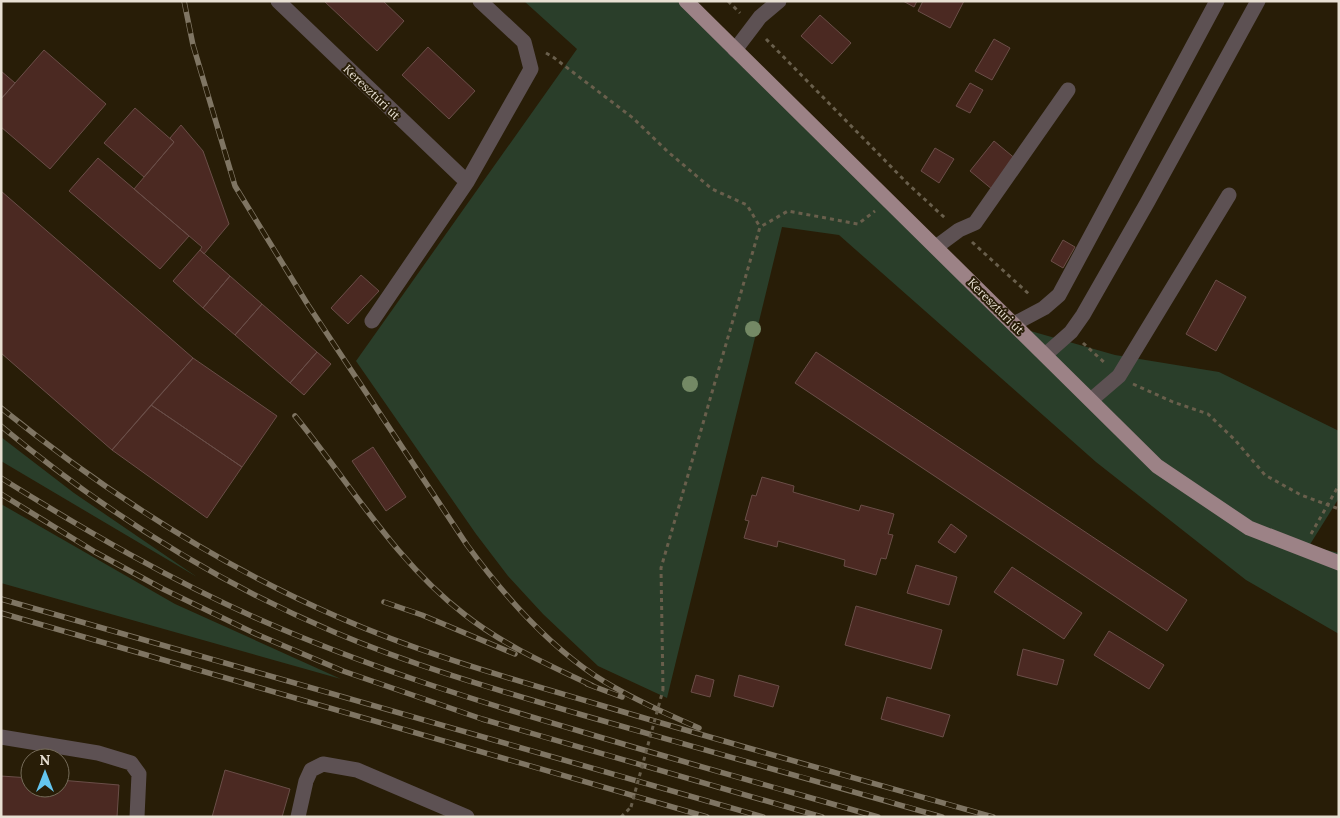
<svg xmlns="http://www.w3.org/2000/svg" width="1340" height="818" viewBox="0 0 1340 818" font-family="Lora,serif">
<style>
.green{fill:#2a3e2a}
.building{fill:#4b2922;stroke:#6a4e48}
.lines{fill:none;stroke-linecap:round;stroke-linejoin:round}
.path{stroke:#695f4c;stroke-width:3;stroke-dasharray:4 4;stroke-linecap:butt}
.minor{stroke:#5d5153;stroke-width:15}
.major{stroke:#9c8286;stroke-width:15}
.rail-casing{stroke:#7f7563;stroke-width:5.5}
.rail{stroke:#281d07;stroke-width:4;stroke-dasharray:11;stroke-linecap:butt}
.path-bridge{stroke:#695f4c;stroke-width:3;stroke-dasharray:4 4;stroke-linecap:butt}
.tree{fill:#748965}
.labels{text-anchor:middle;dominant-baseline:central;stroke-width:4;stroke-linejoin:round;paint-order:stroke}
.street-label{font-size:12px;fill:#e8e0d3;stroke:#281d07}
</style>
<rect width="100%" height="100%" fill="#281d07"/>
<path class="green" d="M524 1H693L1027 330 1115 355 1219 372 1339 431V498L1309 546 1339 553V634L1246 580 1096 462 839 235 782 227 667 698 598 666 543 614 508 576 476 534 356 361 577 49Z
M1 437 74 493 197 577 1 461Z
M1 504 175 604 341 679 1 583Z"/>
<path class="building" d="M324 1H383L404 21 377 51Z
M903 1H917L914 7Z
M923 1H964L950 28 918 11Z
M820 15 851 43 832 64 801 36Z
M994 39 1010 48 992 80 975 71Z
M428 47 475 91 449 119 402 75Z
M44 50 106 104 50 169 1 127V99Z
M1 71 15 83 1 99Z
M970 83 983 90 970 113 956 106Z
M135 108 174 142 144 177 104 143Z
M181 125 203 151 229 224 204 254 200 250 202 247 134 189 174 142 170 138Z
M994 141 1017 160 993 190 970 171Z
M935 148 954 159 939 183 921 171Z
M98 158 189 236 160 269 69 191Z
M1 191 193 358 112 450 1 353Z
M1063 240 1075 247 1063 268 1051 261Z
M200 250 230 276 203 308 173 281Z
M361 275 379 291 348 324 331 308Z
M230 276 262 304 235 335 203 308Z
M1216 280 1246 297 1216 351 1186 334Z
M262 304 317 352 290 383 235 335Z
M317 352 331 364 304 395 290 383Z
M816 352 1187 600 1167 631 795 383Z
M193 358 277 416 242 467 151 405Z
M151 405 242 467 207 518 112 450Z
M373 447 406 497 386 511 352 461Z
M762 477 794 486 793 492 859 511 861 505 894 514 888 534 893 535 886 559 881 558 876 575 844 566 845 560 778 541 777 547 744 538 749 521 745 520 752 495 756 496Z
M951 524 967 536 955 553 938 542Z
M916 565 957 577 949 605 907 593Z
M1012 567 1082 613 1064 639 994 592Z
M856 606 942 630 931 669 845 645Z
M1109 631 1164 665 1149 689 1094 655Z
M1023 649 1064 660 1057 685 1017 675Z
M696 675 714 680 710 697 691 692Z
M739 675 779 686 773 707 734 696Z
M887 697 950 715 943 737 881 719Z
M225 770 290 789 282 817H212Z
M1 776 30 778V788H60V780L119 785 117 817H1Z"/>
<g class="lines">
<path class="path" d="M728 1 740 13
M766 39 908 184 945 218
M546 53 553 57 633 118 667 151 712 189 747 205 760 227
M972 242 1030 295
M1083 343 1106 364
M1133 384 1173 402 1208 414 1235 440 1265 475 1301 495 1339 509
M1311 534 1339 485
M663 690 661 568 760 227 788 211 858 224 875 211
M621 817 631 807"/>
<path class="minor" d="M278 1 467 182
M735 50 760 17 779 1
M936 247 959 230 975 223 1068 90
M372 321 467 182 531 69 524 42 480 1
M1014 324 1044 308 1059 295 1217 1
M1045 355 1071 332 1083 315 1147 203 1258 1
M1091 400 1119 376 1229 195
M1 737 98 753 131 763 139 774 137 817
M298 817 306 781 311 770 323 764 357 770 467 817"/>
<path class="major" d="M686 1 1157 466 1249 528 1339 563"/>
<defs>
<path id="rail" d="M184 1 193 45 235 186 308 305 467 545C502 593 544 641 594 675 626 696 664 713 699 728
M1 408C104 491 216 564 338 617 422 654 512 679 600 705 731 744 862 780 993 817
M295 416C350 483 394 560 464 614 503 645 549 665 593 686
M1 426C101 509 214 581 334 632 414 666 497 690 579 714 700 749 822 782 942 817
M1 478C86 531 172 581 263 621 368 667 476 701 586 733 683 762 780 789 878 817
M1 494 95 552 163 589 256 634 343 671 482 719 822 817
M1 599 763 817
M384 602 422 615 515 654
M1 613 707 817
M587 684 622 697"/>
</defs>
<use href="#rail" class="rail-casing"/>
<use href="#rail" class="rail"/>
<path class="path-bridge" d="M631 807 663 690"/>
</g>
<g class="tree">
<circle cx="753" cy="329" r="8"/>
<circle cx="690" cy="384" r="8"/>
</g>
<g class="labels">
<g class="street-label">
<text transform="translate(372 92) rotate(44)">Keresztúri út</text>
<text transform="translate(996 306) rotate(45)">Keresztúri út</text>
</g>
</g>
<rect width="1340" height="818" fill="none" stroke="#e8e0d3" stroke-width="5"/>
<g transform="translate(45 773)"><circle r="24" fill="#281d07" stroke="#756b59"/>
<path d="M0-4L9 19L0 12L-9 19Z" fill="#64c5ee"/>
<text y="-8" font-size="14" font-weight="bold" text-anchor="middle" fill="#e8e0d3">N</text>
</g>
</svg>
